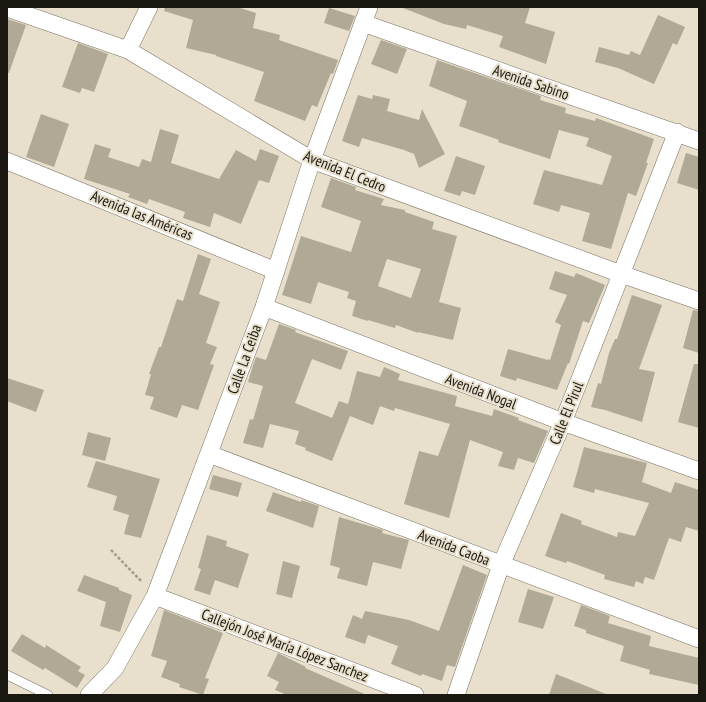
<svg xmlns="http://www.w3.org/2000/svg" width="706" height="702" viewBox="0 0 706 702" font-family="'PT Sans Narrow',sans-serif">
<style>
.building{fill:#b0a996;fill-rule:evenodd}
.lines{fill:none;stroke-linecap:round;stroke-linejoin:round}
.lane-casing{stroke:#7a7362;stroke-width:10}
.street-casing{stroke:#7a7362;stroke-width:18}
.path{stroke:#a19b8b;stroke-width:2.5;stroke-dasharray:3 2;stroke-linecap:butt}
.lane{stroke:#fff;stroke-width:9}
.street{stroke:#fff;stroke-width:17}
.labels{text-anchor:middle;dominant-baseline:central;stroke-width:4;stroke-linejoin:round;paint-order:stroke}
.street-label{font-size:15px;fill:#191710;stroke:#e8e0cc}
</style>
<rect width="100%" height="100%" fill="#e8e0cc"/>
<path class="building" d="M165 7H237L256 13 253 28 280 35 279 40 338 60 333 74 331 73 317 107 312 105 305 121 254 101 264 72 216 56V55L186 48 193 20 164 11Z
M403 7H530L525 23 555 32 546 64 499 47 503 36 467 25 466 29 444 24 403 8Z
M329 8 355 16 349 31 324 23Z
M658 15 685 27 677 45 673 43 654 84 618 68 595 62 599 47 629 55 631 51 640 55Z
M7 19 26 25 9 73 7 72Z
M381 40 407 49 397 74 371 64Z
M78 43 108 54 94 92 82 88 80 93 62 87Z
M437 60 541 96 540 100 566 108 565 113 595 121 596 118 654 139 646 163H648L636 196 628 193 611 249 582 241 590 213 561 205 559 212 533 204 544 170 602 185 612 156 586 146 589 138 559 130 550 159 498 142 499 140 459 126 467 101 429 86Z
M358 95 372 99 373 95 390 99 387 111 419 120 422 109 445 154 419 168 414 154 404 150 362 138 359 147 342 141Z
M41 114 69 124 54 167 26 157Z
M160 129 179 135 171 163 219 179 236 150 256 161 260 149 279 156 269 183 259 180 241 224 214 213 210 227 183 218 185 212 149 199 147 204 128 197 130 194 84 179 95 144 111 149 108 157 139 167 142 159 151 162Z
M686 153 699 157V190L677 183Z
M456 156 485 166 475 195 462 191 460 196 444 191Z
M331 178 356 187 355 190 384 199 381 205 405 210V212L434 222 432 229 457 236 439 302 461 308 453 340 418 332V333L396 325 395 328 368 320V321L352 316 356 301 347 298 349 292 318 282 311 304 282 295 301 236 351 252 361 221 321 207ZM387 259 421 269 411 298 378 286Z
M198 254 211 259 199 294 220 302 206 343 217 347 210 364 214 365 198 410 182 405 177 418 150 409 154 397 145 395 151 374H149L159 347H161L177 299 183 301Z
M555 271 574 277 576 273 605 285 589 323 583 321 569 364 568 363 557 390 517 378 516 381 500 376 508 349 548 360V359L550 360 561 325 555 322 567 295 549 289Z
M632 295 662 305 639 369 655 372 642 422 605 410 591 407 598 383 601 384 609 353 615 339H617Z
M693 310 699 311V353L683 348Z
M279 324 296 330 295 332 348 351 341 370 312 359 295 403 332 418 339 401 348 404 357 371 380 377 384 367 400 374 398 380 457 396 455 406 492 416 494 409 519 418 518 420 548 431 534 463 518 458 514 470 498 466 503 452 470 440 449 518 404 504 419 451 438 456 450 424 395 408 394 411 380 406 373 425 350 416 332 461 305 450 306 448 295 444 299 431 270 424 263 448 243 443 250 419 253 420 263 386 248 382 253 365 256 357 266 360Z
M694 364H699V428L678 422Z
M7 378 44 390 36 412 7 401Z
M88 432 111 438 105 461 82 455Z
M584 447 647 463 642 482 671 493 675 482 699 490V531L686 527 681 542 669 538 654 580 645 577 643 584 636 581 634 587 604 579 605 575 567 561 566 563 545 556 561 513 582 521 581 524 617 537 618 532 635 536 649 503 595 489 594 493 573 487Z
M96 461 160 479 141 538 124 534 129 515 113 510 117 496 87 487Z
M213 475 242 483 238 497 209 489Z
M273 492 301 502V500L319 506 313 528 266 511Z
M339 517 383 530 382 533 409 540 401 569 373 562 367 586 337 578 340 568 330 565Z
M207 535 227 541 226 546 249 554 238 588 215 580 210 595 194 590 201 569 198 568Z
M283 561 300 566 292 598 276 594Z
M463 565 487 575 455 667 447 665 442 681 422 674 421 676 391 664 398 646 368 635 365 644 345 637 353 615 362 619 365 611 409 620 439 631Z
M84 575 119 588V590L132 595 120 632 100 626 106 602 77 591Z
M528 589 554 597 543 629 518 622Z
M581 605 610 616 608 623 651 636 649 646 699 658V685L649 674 650 670 620 661 624 646 586 633V630L574 626Z
M164 610 223 633 205 678 209 679 203 695 179 687 180 684 161 677 167 661 151 656Z
M22 634 45 648 46 645 81 667 78 671 85 675 77 688 45 668 43 670 11 651Z
M278 653 306 667 305 668 367 695H287L275 690 279 682 267 676Z
M556 674 606 694V695H549Z"/>
<g class="lines">
<defs>
<path id="lane" d="M7 675 48 695"/>
<path id="street" d="M7 8 128 50 312 160 621 274 699 301
M363 23 699 141
M128 50 149 7
M7 161 276 271
M264 307 563 422 699 471
M209 454 699 639
M155 596 415 695
M89 695 115 668 155 596 264 307 312 160 369 7
M456 695 501 565 563 422 677 132"/>
</defs>
<use href="#lane" class="lane-casing"/>
<use href="#street" class="street-casing"/>
<path class="path" d="M111 550 142 582"/>
<use href="#lane" class="lane"/>
<use href="#street" class="street"/>
</g>
<g class="labels">
<g class="street-label">
<text transform="translate(531 82) rotate(19)">Avenida Sabino</text>
<text transform="translate(345 171) rotate(22)">Avenida El Cedro</text>
<text transform="translate(142 215) rotate(22)">Avenida las Américas</text>
<text transform="translate(244 359) rotate(-70)">Calle La Ceiba</text>
<text transform="translate(481 391) rotate(21)">Avenida Nogal</text>
<text transform="translate(566 413) rotate(-68)">Calle El Pirul</text>
<text transform="translate(454 547) rotate(21)">Avenida Caoba</text>
<text transform="translate(285 645) rotate(21)">Callejón José María López Sanchez</text>
</g>
</g>
<rect width="706" height="702" fill="none" stroke="#191710" stroke-width="16"/>
</svg>
